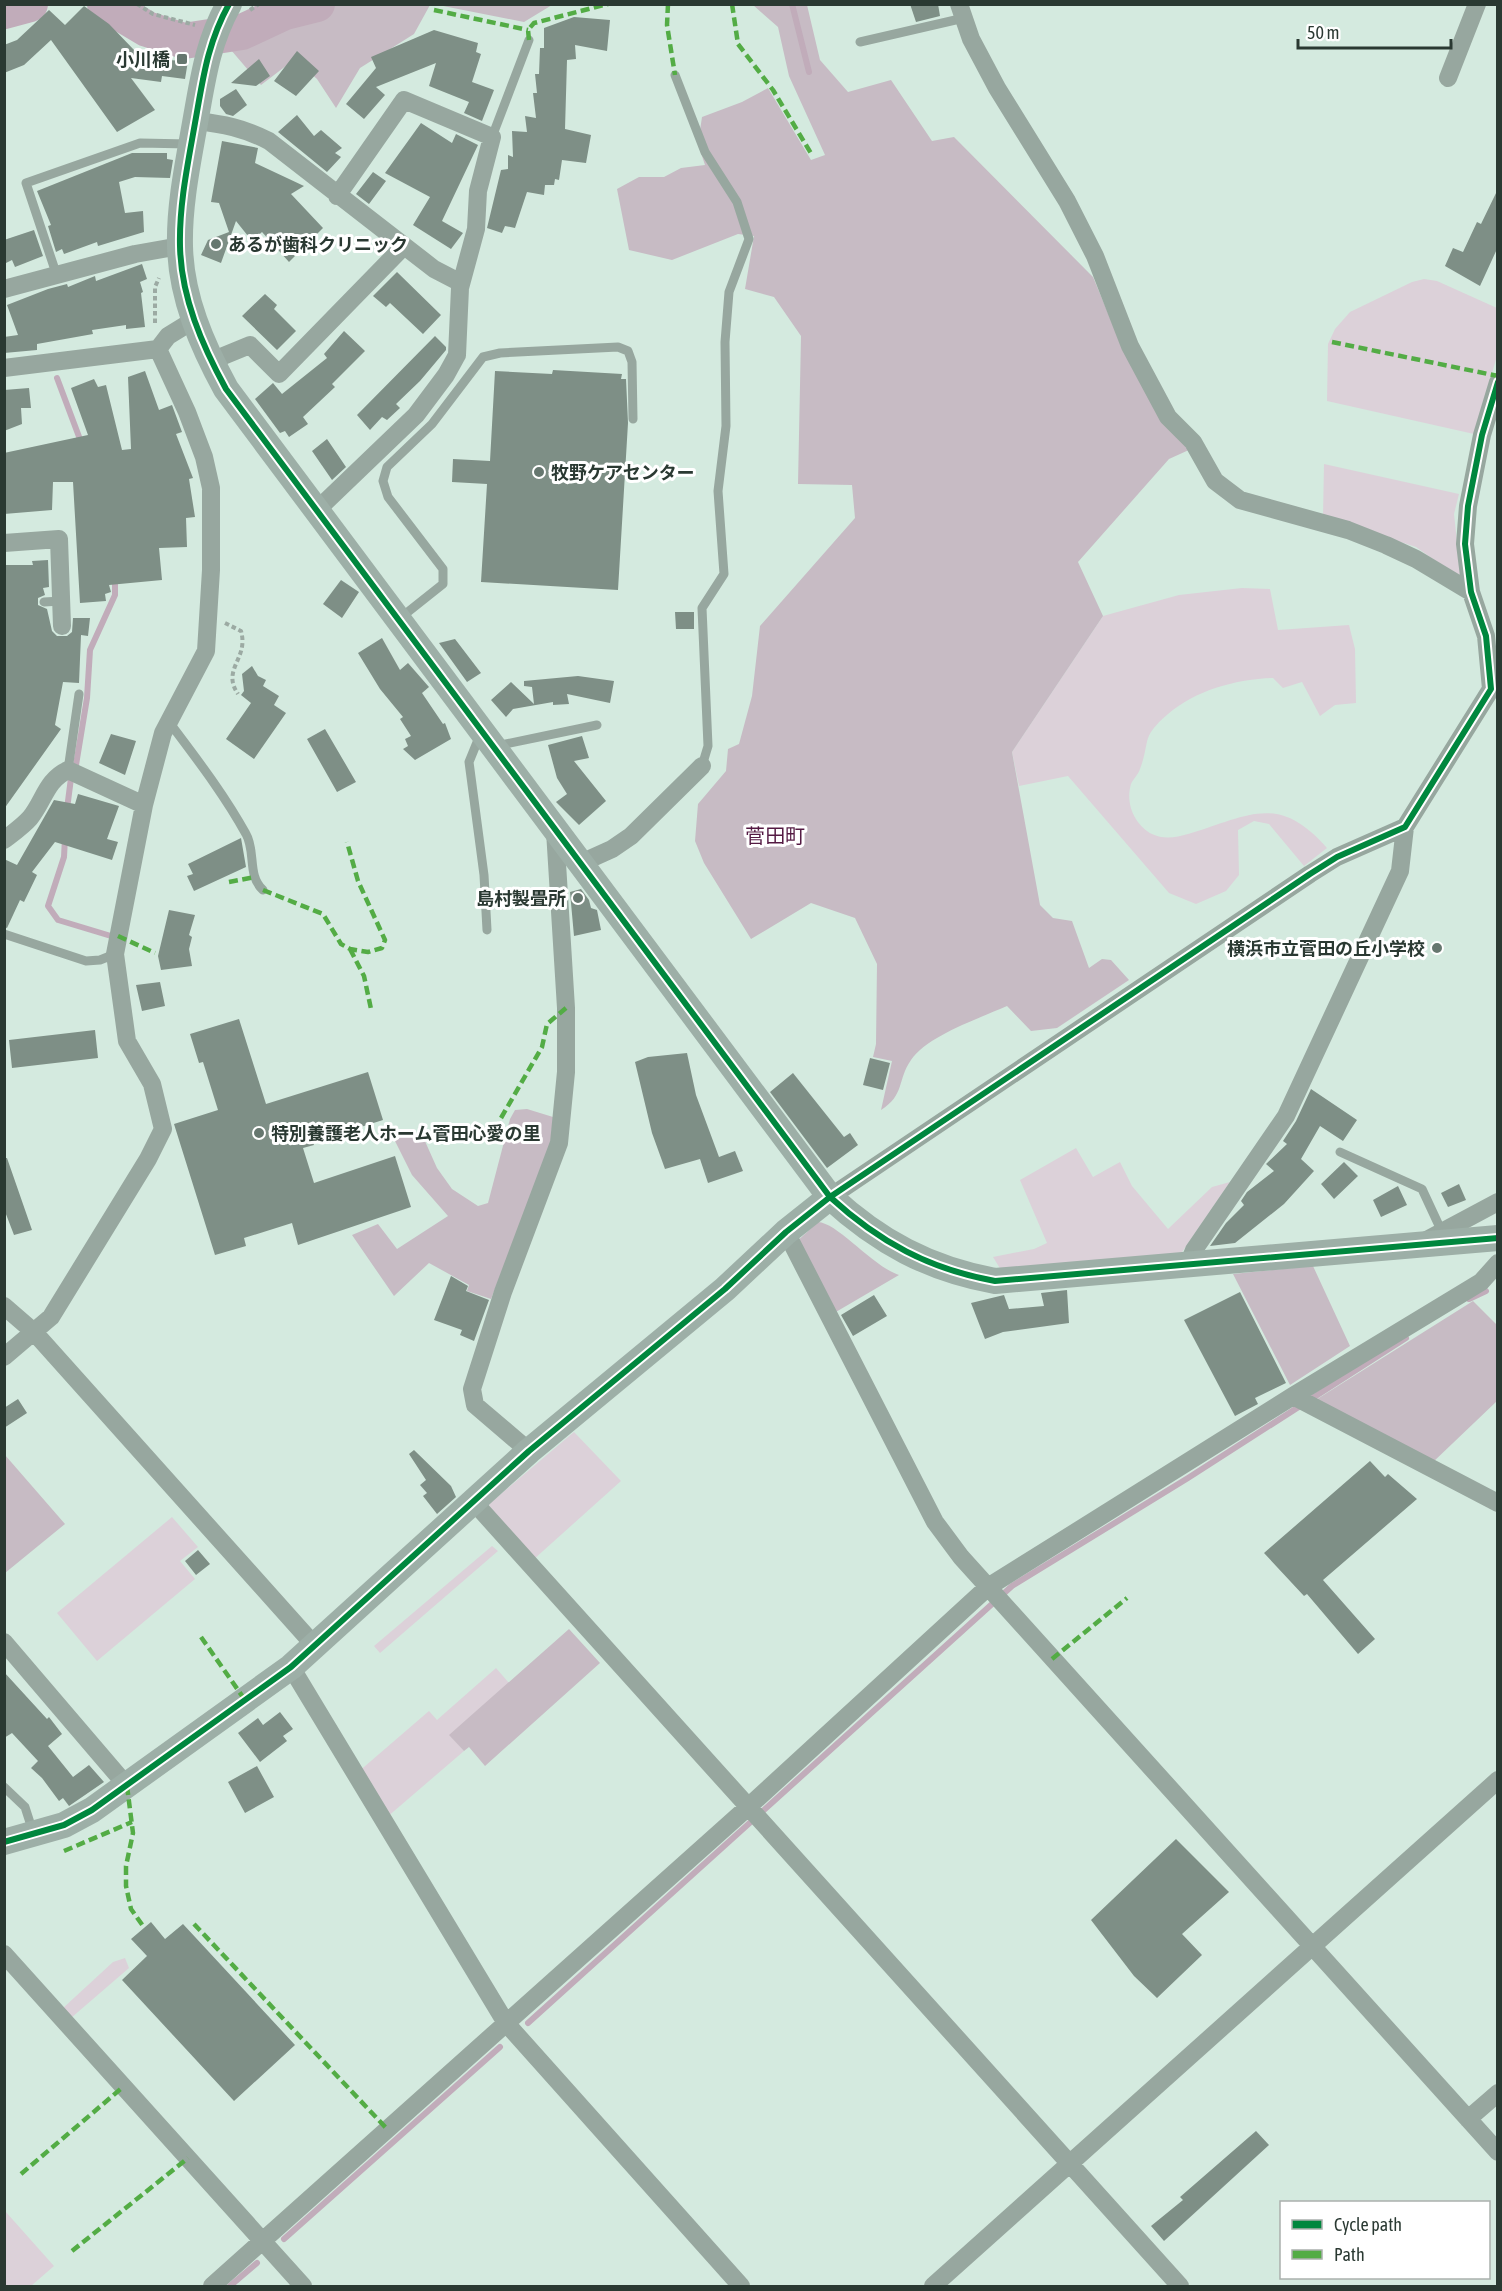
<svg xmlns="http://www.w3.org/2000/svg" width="1502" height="2291" viewBox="0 0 1502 2291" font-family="'Asap Condensed','Noto Sans JP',sans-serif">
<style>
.green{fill:#dcd1d9}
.forest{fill:#c7bbc4}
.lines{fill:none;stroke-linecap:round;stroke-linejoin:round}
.stream{stroke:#c1acba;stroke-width:6}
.river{stroke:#c1acba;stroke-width:36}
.building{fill:#7e8f86}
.path{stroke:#9caaa3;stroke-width:4;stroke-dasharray:4.5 3;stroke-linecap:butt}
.lane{stroke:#97a79f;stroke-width:9}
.street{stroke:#97a79f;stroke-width:18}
.secondary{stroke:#9dafa7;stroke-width:26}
.quiet{stroke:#53ac45;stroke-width:4.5;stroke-dasharray:9 4.5;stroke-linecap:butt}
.cycleway-casing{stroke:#fff;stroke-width:10}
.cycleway{stroke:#00873e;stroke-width:6}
.poi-dot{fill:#66776f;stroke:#fff;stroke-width:2}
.labels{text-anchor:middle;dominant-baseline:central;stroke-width:6;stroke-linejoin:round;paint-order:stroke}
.poi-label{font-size:18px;font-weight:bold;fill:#2a3932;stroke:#fff;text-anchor:end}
.neighbourhood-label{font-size:20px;fill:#541a43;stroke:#fff}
</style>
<rect width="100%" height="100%" fill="#d4eadf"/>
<path class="green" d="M1424 279 1437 281 1497 308V356L1474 434 1327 401 1328 344 1335 329 1350 312 1412 282Z
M1324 464 1459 494 1454 514 1461 579 1416 547 1323 517Z
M1242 588 1270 589 1278 630 1349 625 1355 649 1356 703 1335 705 1320 716 1302 682 1283 688 1273 678C1237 679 1196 690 1168 714 1140 738 1151 740 1140 769 1138 775 1133 779 1131 784 1125 804 1135 825 1152 834 1164 840 1177 837 1188 834 1248 816 1278 792 1327 848L1304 866 1269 824 1254 821 1238 830 1239 875 1226 891 1196 904 1169 893 1068 776 1019 786 1012 752 1103 616 1179 595Z
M1076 1148 1093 1177 1120 1162 1132 1186 1168 1229 1212 1187 1230 1182 1180 1255 1001 1270 993 1257 1034 1249 1047 1243 1020 1180Z
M574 1432 621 1481 533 1560 492 1516 489 1504Z
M172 1517 198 1547 180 1561 195 1579 97 1661 57 1613Z
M492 1546 498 1551 380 1653 374 1646Z
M496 1668 509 1683 450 1735 464 1751 386 1818 357 1773 429 1711 437 1720Z
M125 1958 129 1968 71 2018 62 2009 113 1962Z
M5 2211 54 2266 31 2286H5Z"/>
<path class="forest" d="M328 5H430L414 34 360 68 336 108 317 79 295 59 261 85 231 50C252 28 299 12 328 5Z
M438 5 552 4V5L524 22Z
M753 5H807L820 60 848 92 891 80 932 141 954 137 1093 277 1123 349 1191 449 1169 459 1078 562 1103 616 1012 752 1040 905 1053 918 1072 921 1089 968 1102 959 1111 960 1129 980 1057 1028 1031 1031 1007 1006C980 1018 927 1036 911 1060 897 1080 905 1095 881 1110L892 1061 873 1057 876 1044 877 964 855 918 811 903 751 939 704 863 695 841 698 804 726 771 728 749 739 744 752 696 760 626 855 518 852 485 798 484 801 336 774 297 745 289 754 236 738 234 672 260 629 250 617 189 639 177H664L681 168 705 165 698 144 702 117 742 102 768 88 811 160 825 155 789 76 778 27Z
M527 1109 553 1117 550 1150 491 1299 467 1291 469 1285 429 1263 394 1296 352 1235 378 1224 397 1249 448 1216 412 1175 392 1135 411 1132 424 1139 437 1168 452 1189 478 1206 488 1203 510 1119 515 1110Z
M818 1222C838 1223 872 1266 899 1275L829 1316 794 1244Z
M1313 1266 1350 1346 1290 1385 1233 1274Z
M1473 1301 1497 1325V1401L1431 1464 1314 1401Z
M5 1455 65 1524 5 1573H4Z
M569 1629 600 1663 485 1766 469 1747 464 1751 449 1735Z"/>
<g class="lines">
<path class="stream" d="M792 4 809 72
M57 378 81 442
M76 765 87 698 90 650 115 595V578
M67 809 71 778
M65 838 64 857 48 906 58 920 111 936
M1469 1299 1486 1291
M528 2023 1012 1586 1188 1478 1406 1338
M284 2239 500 2047
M230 2286 257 2263"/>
<path class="river" d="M105 4 147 29 184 41 242 32 285 12 317 4
M4 11 30 4"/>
</g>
<path class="building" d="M910 4H938L940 16 916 22Z
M84 6 109 24 135 51 167 54 166 60 188 61 185 79 162 76 161 82 131 78 155 110 117 132 51 40 24 65 4 73V45L17 40 49 10 65 25Z
M574 17 610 20 607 51 575 45 576 59 567 60 565 129 591 135 586 163 562 160 559 180 555 179 554 185H545L544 195 527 192 515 228 505 226 502 233 487 228 501 170 508 169V155L513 157 512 131 527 132 525 116 536 118 533 93H537L535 74H539L540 48H544V28Z
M434 30 478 43 476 52 481 54 472 82 494 90 482 121 464 113 469 102 429 86 436 63 376 87 385 95 364 119 346 104 376 68 371 57Z
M297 51 319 71 296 96 274 81Z
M259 59 270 76 256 86 231 83Z
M236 89 247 105 233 116 226 114 220 106V99Z
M297 115 314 136 321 130 342 148 335 153 341 157 327 172 278 132Z
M421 123 452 143 456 134 478 145 442 221 463 233 451 249 413 225 430 197 385 173Z
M222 141 258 148 255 163 304 186 291 194 323 228 289 262 262 232 252 241 236 221 221 263 201 255 208 240 229 232 219 203 211 202Z
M132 153H167V159L173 160 170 178 135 177 119 182 125 213 143 211 144 232 98 246 97 242 64 254 62 249 56 252 48 226 51 225 37 191Z
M373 172 386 181 369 204 356 194Z
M1497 191V249L1480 286 1445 266 1453 248 1463 252 1477 222 1481 224Z
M34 230 43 256 15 267 12 260 4 264V240Z
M142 264 147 279 140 282 143 292 141 293 145 327 126 329V325L92 330 93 334 37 344V350L4 353V337L18 335 7 305 48 289 67 284 68 287 95 276 96 281Z
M397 272 441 315 423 334 390 303 386 307 373 296Z
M265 294 277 305 274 309 296 331 277 350 242 316Z
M344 331 365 351 332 384 335 387 303 417 308 424 289 437 285 431 280 433 255 399 273 383 282 394 327 358 324 354Z
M435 336 446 347V350L420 381 396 404 400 408 387 420 382 417 370 430 357 415Z
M553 370 622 374 621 379H626L628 423 618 590 481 582 487 484 452 482 453 459 490 461 495 371 552 374Z
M145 371 159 410 172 405 182 432 176 434 193 478 189 479 195 517 186 518 187 547 159 548 162 580 109 585 111 592 105 594 106 601 80 603 73 482H53L52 510 4 514V453L88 435 71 388 94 379 98 387 106 385 122 450 131 449 128 377Z
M29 388 31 408H21L22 424 4 431V390Z
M327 439 346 467 332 480 312 451Z
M48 560 49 587 43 588 45 595 38 598V605L47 609 52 631 57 636H67L72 632 73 618H90L88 636 81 635 79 683 63 682 55 725 61 729 4 809V565H33L32 561Z
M341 580 359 592 342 618 323 604Z
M675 612H694V629H676Z
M382 638 400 670 408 663 429 687 422 693 443 724 445 723 451 739 415 760 403 749 408 746 405 739 411 736 400 719 403 717 380 689 358 653Z
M455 639 481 673 467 682 439 643Z
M252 666 258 676 266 680 263 686 279 696 274 705 286 713 254 759 226 739 251 703 241 695 244 691 242 674Z
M578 676 614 681 610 703 567 694 569 704 553 705V702L513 709 506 717 491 700 511 682 534 704 532 687 524 686V681Z
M325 729 356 782 337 792 307 739Z
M111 734 136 741 125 775 99 763Z
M582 736 589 758 574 761 606 801 579 825 556 802 567 794 557 778 548 745Z
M78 794 119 806 107 839 118 842 112 860 55 842 32 872 37 875 24 902 20 900 7 928 4 927V859L17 865 54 800 75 804Z
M241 838 246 867 194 891 187 876 193 874 188 864Z
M581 889 589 900 591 908 597 910 601 930 574 936 570 892Z
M169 910 195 915 189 935 192 937 189 949 192 966 161 970 158 956Z
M160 982 165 1006 142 1011 136 985Z
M239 1019 266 1104 368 1072 383 1120 313 1142 314 1145 303 1148 314 1183 395 1156 411 1207 298 1245 292 1223 244 1238 246 1246 215 1255 174 1124 218 1110 203 1062 199 1063 190 1034Z
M95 1030 98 1058 12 1068 9 1040Z
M687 1053 696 1095 719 1157 735 1151 743 1171 708 1183 700 1159 665 1169 652 1133 635 1062 648 1057Z
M870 1058 890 1063 883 1090 863 1085Z
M793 1073 844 1137 850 1133 858 1145 827 1168 770 1092Z
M1311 1089 1357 1120 1343 1141 1320 1126 1301 1159 1314 1171 1284 1204 1235 1243 1210 1246 1226 1223 1244 1205 1241 1201 1247 1192 1274 1171 1266 1164 1287 1144 1283 1141 1296 1121Z
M4 1158H7L32 1230 14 1235 4 1209Z
M1344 1162 1358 1176 1334 1199 1321 1184Z
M1459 1184 1466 1200 1448 1207 1441 1193Z
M1398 1186 1407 1205 1381 1217 1373 1200Z
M451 1276 468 1286 466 1291 489 1300 474 1341 460 1335 462 1330 434 1320Z
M1067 1290 1069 1323 1003 1332 985 1339 971 1303 1004 1295 1009 1309 1044 1306 1041 1293Z
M1240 1292 1286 1383 1255 1398 1258 1404 1235 1416 1184 1320Z
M874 1295 887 1316 853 1336 841 1315Z
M18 1399 27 1413 4 1428V1408Z
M414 1450 451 1486 456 1497 437 1514 423 1496 427 1493 420 1485 426 1480 409 1454Z
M1370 1461 1385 1477 1388 1474 1417 1499 1323 1580 1375 1639 1358 1654 1307 1594 1304 1596 1264 1553Z
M198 1550 210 1564 196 1575 185 1561Z
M4 1672 47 1719 49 1717 62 1734 48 1746 73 1777 89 1765 104 1782 69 1806 63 1798 59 1801 42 1778 31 1768 38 1761 12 1733 4 1738Z
M280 1712 293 1729 283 1736 287 1741 260 1762 238 1733 258 1718 263 1725Z
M257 1766 274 1797 245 1813 228 1782Z
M1176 1839 1229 1892 1182 1934 1202 1955 1157 1998 1134 1976 1091 1920Z
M151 1922 165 1939 183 1924 295 2045 234 2101 122 1980 147 1956 131 1939Z
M1256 2131 1269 2145 1164 2241 1151 2226 1183 2200 1180 2197Z"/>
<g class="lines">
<path class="path" d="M137 4 153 14 195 25
M250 10 259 4
M155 323V287L159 278
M225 623 241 631C249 659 221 669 238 694"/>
<path class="lane" d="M860 42 964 18
M675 75 705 152 737 202 749 239 729 292 725 342 726 426 718 491 724 574 702 608 708 746 702 766
M492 137 529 40
M57 276 26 183 140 143 189 144
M44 602 61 601
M399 619 443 584V569L388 497 383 481 387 467 432 424 483 357 500 353 618 347 628 351 632 362 633 419
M169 722C196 758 224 794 246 834 256 851 247 876 263 890
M480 735 469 762 484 875 487 930
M496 746 597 725
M68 770 79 694
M4 934 86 961 100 960 115 954
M1340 1152 1422 1189 1442 1232
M4 1787 25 1807 33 1832"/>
<path class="street" d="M959 4 971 39 997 88 1067 201 1095 256 1130 346 1168 417 1193 442 1215 481 1240 500 1348 530 1386 545 1416 559 1471 592
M1448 78 1477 4
M196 121C223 124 244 128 269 141L434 269 461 283
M4 289 135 254 180 246
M211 361 250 345 279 374 404 246
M4 368 158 349
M317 510 416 415 446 375 457 355 460 288 476 229 478 191 492 137 404 100 337 196
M4 543 59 539 62 626
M4 840C13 833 23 826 30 818 44 801 46 780 68 770L144 805
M581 863 612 849 631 836 702 766
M830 1197 1310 874 1337 857 1405 827 1491 689 1486 636 1471 592 1465 544 1468 506 1482 435 1498 382
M786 1232 935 1522 961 1557 1498 2152
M1425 1241 1498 1202
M1188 1265 1194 1250 1286 1116 1400 871 1405 827
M4 1306 34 1332 315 1646
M4 1357 51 1317 148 1159 163 1129 152 1084 127 1041 115 954 144 805 163 733 206 651 211 570V488L204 457 187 412 158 349 168 336 194 320
M1293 1396 1498 1503
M529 1451 475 1405 472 1389 503 1292 559 1143 566 1072V1008L555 831
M472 1500 1180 2286
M4 1642 127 1786
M291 1667 506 2023 741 2286
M4 1954 303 2286
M1468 2119 1498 2093
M212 2286 747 1808 988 1587 1293 1396 1481 1282 1498 1263
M933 2286 1498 1780"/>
<path class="secondary" d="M229 4C207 44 203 79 195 123 188 163 179 205 180 246 181 297 202 345 226 389L830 1197C879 1242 929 1269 995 1281L1498 1238
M4 1842 64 1825 92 1810 291 1667 529 1451 725 1289 786 1232 830 1197"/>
<path class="quiet" d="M668 4 667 25 675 75
M732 4 738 44 773 90 812 155
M434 10 528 30
M529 40 528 30 534 23 608 4
M1332 342 1498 376
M229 882 255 877
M263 890 323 914 341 944 350 949 368 952 382 948 385 940 358 881 347 842
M118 936 155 953
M350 949 364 976 371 1009
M501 1118 542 1047 547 1024 566 1008
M201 1637 245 1700
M1052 1659 1127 1598
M127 1786 133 1833 126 1866V1886L131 1909 143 1926
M64 1851 132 1822
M194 1924 388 2130
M21 2174 123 2087
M72 2251 188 2158"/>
<defs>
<path id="cycleway" d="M229 4C207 44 203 79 195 123 188 163 179 205 180 246 181 297 202 345 226 389L830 1197C879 1242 929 1269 995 1281L1498 1238
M4 1842 64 1825 92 1810 291 1667 529 1451 725 1289 786 1232 830 1197 1310 874 1337 857 1405 827 1491 689 1486 636 1471 592 1465 544 1468 506 1482 435 1498 382"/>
</defs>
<use href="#cycleway" class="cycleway-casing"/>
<use href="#cycleway" class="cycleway"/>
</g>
<g class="poi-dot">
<rect x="176" y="53" width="12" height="12" rx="3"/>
<circle cx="216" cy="244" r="6"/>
<circle cx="539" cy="472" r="6"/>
<circle cx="578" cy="898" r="6"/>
<circle cx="1437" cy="948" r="6"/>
<circle cx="259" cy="1133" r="6"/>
</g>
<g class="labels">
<g class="poi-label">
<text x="170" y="59">小川橋</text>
<text x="228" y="244" text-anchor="start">あるが歯科クリニック</text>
<text x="551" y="472" text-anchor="start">牧野ケアセンター</text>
<text x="566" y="898">島村製畳所</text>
<text x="1425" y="948">横浜市立菅田の丘小学校</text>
<text x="271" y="1133" text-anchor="start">特別養護老人ホーム菅田心愛の里</text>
</g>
<g class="neighbourhood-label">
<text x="775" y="835">菅田町</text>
</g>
</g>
<rect width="1502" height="2291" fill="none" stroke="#2a3932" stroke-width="12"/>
<rect x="1280" y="2201" width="210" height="78" fill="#ffffff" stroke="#aab0ad" stroke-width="1.5"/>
<rect x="1292" y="2220" width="30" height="9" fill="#00873e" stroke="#aab0ad" stroke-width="1.5"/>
<text x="1334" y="2231" font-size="18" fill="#2a3932">Cycle path</text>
<rect x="1292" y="2250" width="30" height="9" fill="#53ac45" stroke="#aab0ad" stroke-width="1.5"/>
<text x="1334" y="2261" font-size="18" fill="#2a3932">Path</text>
<path d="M1298 39v9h153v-9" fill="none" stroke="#2a3932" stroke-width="3"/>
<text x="1307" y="39" font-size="18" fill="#2a3932" stroke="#ffffff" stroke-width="4.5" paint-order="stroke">50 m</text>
</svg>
